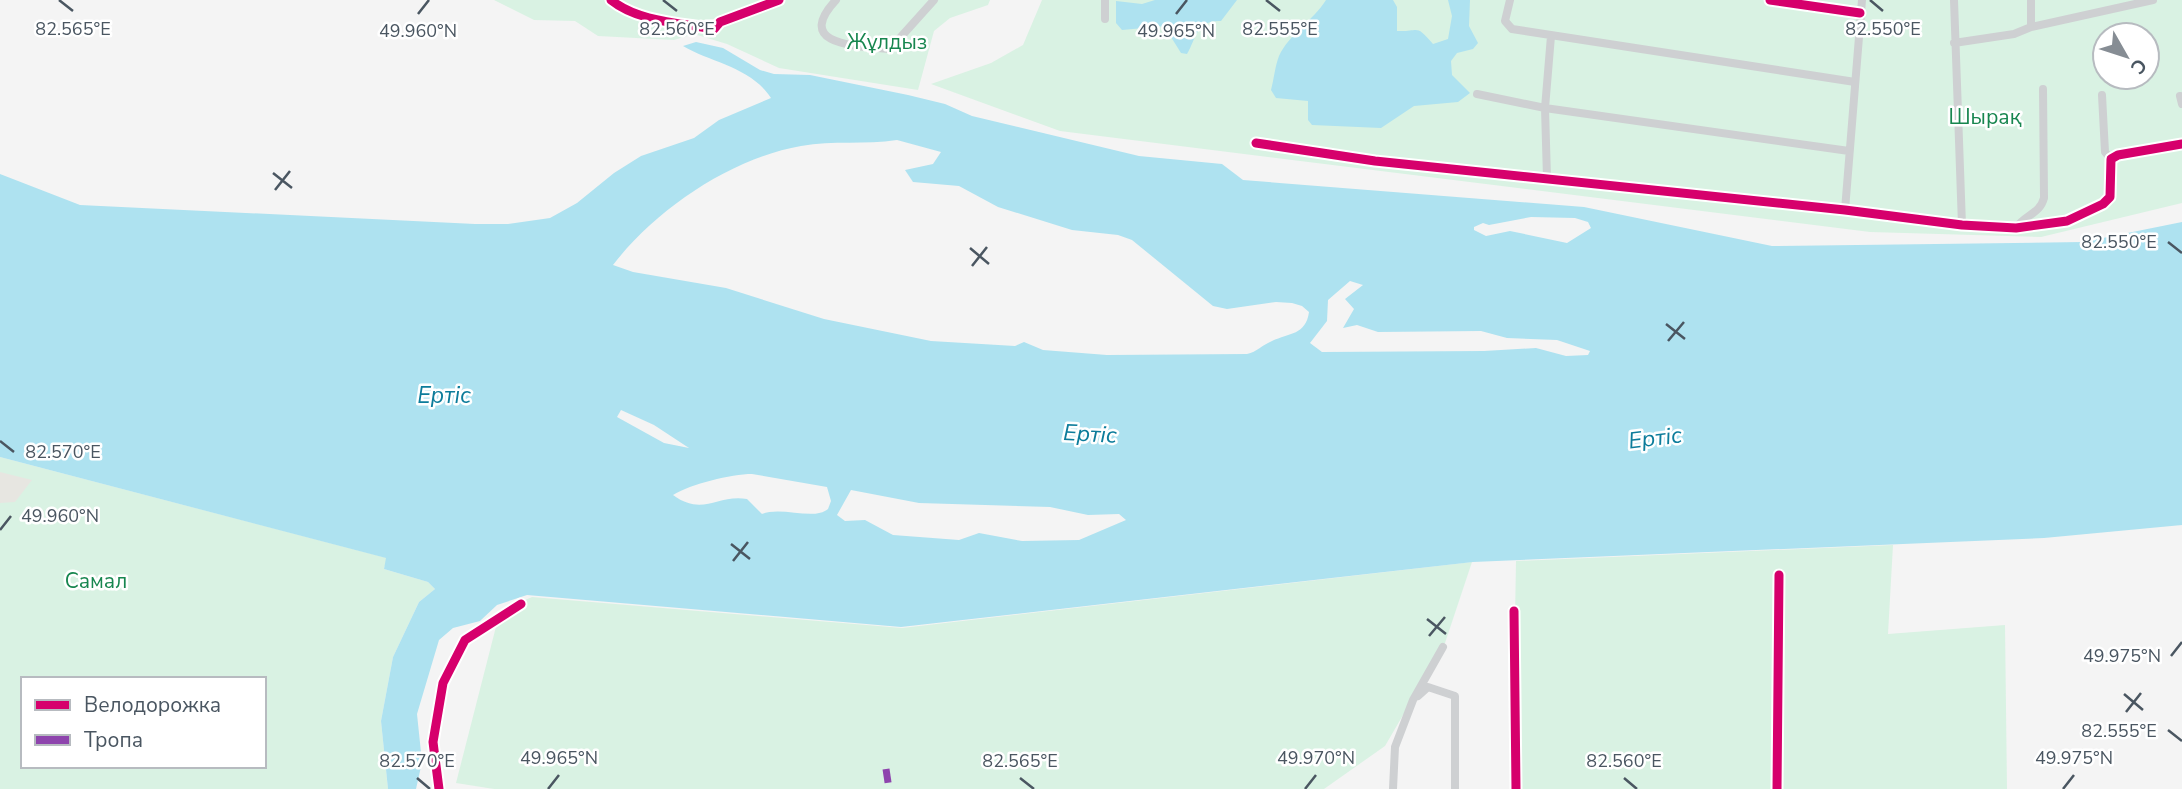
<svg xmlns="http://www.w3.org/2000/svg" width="2182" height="789" viewBox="0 0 2182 789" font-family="'Nunito Sans',sans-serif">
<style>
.green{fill:#d9f2e3;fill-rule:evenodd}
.sand{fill:#e7e6e1}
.water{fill:#aee2f0;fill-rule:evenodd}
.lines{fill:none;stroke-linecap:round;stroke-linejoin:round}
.street{stroke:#ced0d2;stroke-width:8}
.quiet{stroke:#8e44ad;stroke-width:7;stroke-dasharray:14 7;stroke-linecap:butt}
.cycleway-casing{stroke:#fff;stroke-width:13}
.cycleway{stroke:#d6006c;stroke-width:9}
.ticks{fill:none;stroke:#4a5661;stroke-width:2.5}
.labels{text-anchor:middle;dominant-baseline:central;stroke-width:5;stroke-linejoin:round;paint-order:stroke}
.park-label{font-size:21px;fill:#17864f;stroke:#fff}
.water-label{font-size:23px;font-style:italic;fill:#0c7c9b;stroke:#fff}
.ticks-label{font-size:18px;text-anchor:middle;fill:#4a5661;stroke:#fff;stroke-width:5;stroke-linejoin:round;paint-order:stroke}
</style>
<rect width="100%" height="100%" fill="#f4f4f4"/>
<path class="green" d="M494 0H990L988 5 950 18 934 31 918 90 779 68 727 44 694 34 674 40 598 36 575 21 534 20Z
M1042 0H2182V203L2041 237 1870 232 1060 131 931 84 991 63 1023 45ZM2105 35H2147V77H2105Z
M0 457 387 558 384 569 428 582 435 589 419 602 393 657 381 721 388 789H0ZM23 679H264V766H23Z
M1893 545 1888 634 2005 625 2007 789H1512L1516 561Z
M1472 562 1445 643 1385 746 1324 789H494L456 783 500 611 532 597 902 628Z"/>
<path class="sand" d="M0 472 32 480 15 502 0 503Z"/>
<path class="water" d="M1155 0H1237L1221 21C1196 20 1197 37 1187 54L1181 53 1166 29 1155 24 1144 28 1122 30 1116 23V1L1142 4Z
M1326 0H1393L1397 7V31C1420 32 1415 23 1433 44L1448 39 1452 16 1448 0H1470L1469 26 1478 43 1473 49 1457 53 1451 61 1452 75 1470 93 1458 102 1414 106 1381 128 1312 125 1308 120V101L1276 98 1271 90C1274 79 1275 66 1279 56 1289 34 1313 21 1326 0Z
M696 42 723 48 760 70 774 74 810 75 908 95 945 104 972 116 1139 156 1222 164 1243 180 1584 207 1772 246 2083 242 2182 222V525L2044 538 1473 562 901 627 527 595 497 605 480 621 453 628 439 640 417 714 422 762 416 789H388L381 721 393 657 419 602 435 589 428 582 384 569 386 558 0 457V174L80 205 475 224H508L550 218 577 203 614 173 641 156 694 138 719 120 771 98C751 67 712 63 683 46ZM897 140 941 152 933 164 905 170 913 182 959 186 998 207 1072 230 1118 235 1132 240 1213 306 1227 309 1276 302 1292 303 1302 306 1309 312C1306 335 1289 333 1272 341 1262 345 1257 352 1247 354L1107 355 1043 350 1024 342 1015 346 931 341 824 319 726 288 633 272 613 265C656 209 731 158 801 146 833 140 865 145 897 140ZM1531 217 1575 218 1588 222 1591 228 1567 243 1510 231 1486 236 1474 230V227L1483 223 1489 225ZM1350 281 1363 285 1345 299 1354 309 1343 328 1357 325 1378 332 1481 331 1507 338 1557 340 1590 351 1588 355 1566 356 1536 348 1484 351 1322 352 1310 343 1327 321 1328 300ZM621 410 654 425 689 448 664 443 617 417ZM752 474 827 487 831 501 828 509C814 521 782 506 762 514L747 499C717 494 703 517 673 495 691 484 731 474 752 474ZM851 490 919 503 1050 507 1088 515 1119 514 1126 520 1079 540 1022 541 979 533 959 540 893 535 865 520 845 521 837 515Z"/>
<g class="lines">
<path class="street" d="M611 0C638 22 681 23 714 29L720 22 779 0
M836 0C793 46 857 46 890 49L934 0
M1510 0 1505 21 1512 29 1855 82
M1770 0 1860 13
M1954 0 1962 225
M2031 0V27
M1105 19V0
M1954 43 2014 34 2031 27 2153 0
M1477 94 1545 108 1849 151
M2102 95 2105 152 2111 159
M2180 96 2182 104
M1256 143 1375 161 1845 210 1962 225 2016 228 2067 221 2103 204 2110 197 2111 159 2118 155 2182 144
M1547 178 1545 108 1551 36
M1845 210 1862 0
M2016 228C2024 215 2040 214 2044 198L2043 89
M1514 611 1516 789
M1418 696 1428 687 1455 696V789
M439 789 433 742 443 683 465 640 521 604
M1393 789 1395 747 1413 700 1443 647
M1777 789 1779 575"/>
<path class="quiet" d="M886 769 889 789"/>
<defs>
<path id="cycleway" d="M611 0C638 22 681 23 714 29L720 22 779 0
M1770 0 1860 13
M1256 143 1375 161 1845 210 1962 225 2016 228 2067 221 2103 204 2110 197 2111 159 2118 155 2182 144
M1514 611 1516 789
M439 789 433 742 443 683 465 640 521 604
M1777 789 1779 575"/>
</defs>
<use href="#cycleway" class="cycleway-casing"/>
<use href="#cycleway" class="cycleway"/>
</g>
<path class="ticks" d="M59 0 73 11M663 0 677 11M1266 0 1280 11M1870 0 1883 11M418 14 429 0M1176 14 1187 0M273 173 292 188M275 190 290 171M2168 242 2182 253M970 248 989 264M972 266 987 247M1666 324 1685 339M1668 341 1684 322M0 441 14 452M0 530 11 516M731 544 750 559M733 561 748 542M1427 619 1446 634M1429 636 1445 617M2171 656 2182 642M2124 694 2143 710M2126 712 2141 693M2168 730 2182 741M417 778 430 789M1020 778 1034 789M1624 778 1637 789M548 789 559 775M1305 789 1316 775M2063 789 2074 775"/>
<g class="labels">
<g class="park-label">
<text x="887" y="42">Жұлдыз</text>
<text x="1985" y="117">Шырақ</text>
<text x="96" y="581">Самал</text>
</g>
<g class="water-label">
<text x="444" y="395">Ертіс</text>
<text transform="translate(1090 434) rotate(3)">Ертіс</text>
<text transform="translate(1655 438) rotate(-7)">Ертіс</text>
</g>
</g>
<g class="ticks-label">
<text x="73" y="35">82.565°E</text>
<text x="677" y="35">82.560°E</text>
<text x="1280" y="35">82.555°E</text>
<text x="1883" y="35">82.550°E</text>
<text x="418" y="37">49.960°N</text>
<text x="1176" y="37">49.965°N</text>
<text x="2119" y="248">82.550°E</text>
<text x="63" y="458">82.570°E</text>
<text x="60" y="522">49.960°N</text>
<text x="2122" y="662">49.975°N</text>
<text x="2119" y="737">82.555°E</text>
<text x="559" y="764">49.965°N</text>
<text x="1316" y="764">49.970°N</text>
<text x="2074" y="764">49.975°N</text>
<text x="417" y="767">82.570°E</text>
<text x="1020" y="767">82.565°E</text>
<text x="1624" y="767">82.560°E</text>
</g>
<rect x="21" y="677" width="245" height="91" fill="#ffffff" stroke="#b7bbc0" stroke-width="2"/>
<rect x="35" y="700" width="35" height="10" fill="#d6006c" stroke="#b7bbc0" stroke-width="2"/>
<text x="84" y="712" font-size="21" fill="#4a5661">Велодорожка</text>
<rect x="35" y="735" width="35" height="10" fill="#8e44ad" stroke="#b7bbc0" stroke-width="2"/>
<text x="84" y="747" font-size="21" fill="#4a5661">Тропа</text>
<g transform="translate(2126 56) rotate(129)"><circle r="33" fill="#ffffff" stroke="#b7bbc0" stroke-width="2"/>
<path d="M0-5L12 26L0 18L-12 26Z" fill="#868d94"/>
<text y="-10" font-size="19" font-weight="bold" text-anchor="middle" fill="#4a5661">С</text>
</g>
</svg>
